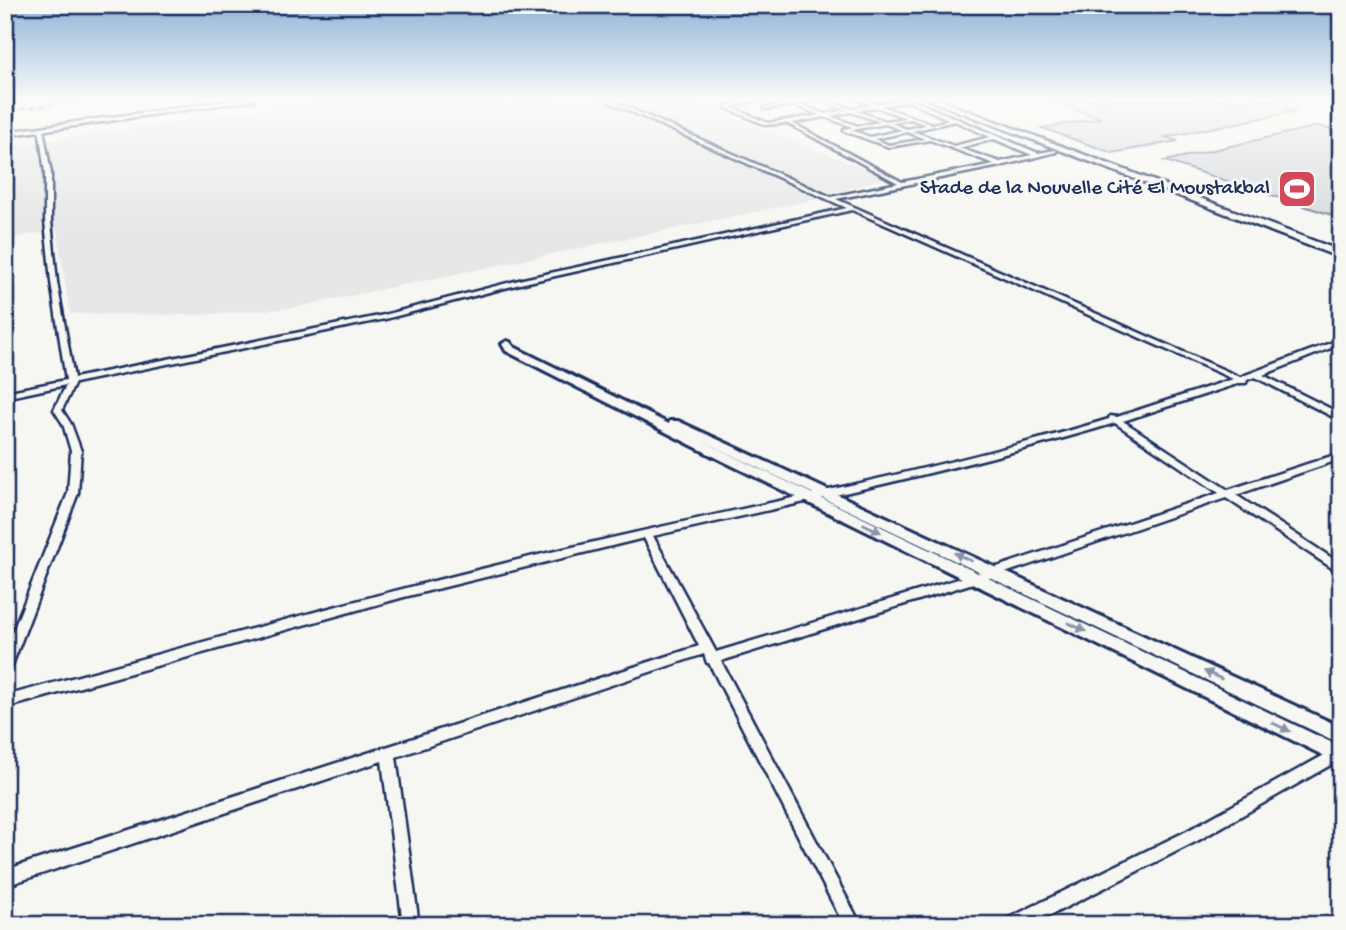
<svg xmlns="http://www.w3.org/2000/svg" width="1346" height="930" viewBox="0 0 1346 930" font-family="'Gochi Hand',sans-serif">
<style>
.built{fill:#e6e7e7}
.green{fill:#d6d9dd;stroke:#78849e;stroke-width:2}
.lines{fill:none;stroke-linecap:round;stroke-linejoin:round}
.minor-casing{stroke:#1b2f5e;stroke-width:5}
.tertiary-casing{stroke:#1b2f5e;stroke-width:6}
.primary-casing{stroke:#1b2f5e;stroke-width:5}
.trunk-casing{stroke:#1b2f5e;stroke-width:5}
.minor{fill:#f6f6f2;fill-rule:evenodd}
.tertiary{fill:#f6f6f2;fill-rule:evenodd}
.primary{fill:#f6f6f2;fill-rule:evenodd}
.trunk{fill:#f6f6f2;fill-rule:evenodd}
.rail-casing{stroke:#1b2f5e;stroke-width:2.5}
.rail{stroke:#f6f6f2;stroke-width:2;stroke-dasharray:5;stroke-linecap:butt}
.oneway{fill:#8892a8}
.labels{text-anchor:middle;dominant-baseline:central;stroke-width:6;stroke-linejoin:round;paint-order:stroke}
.far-poi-label{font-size:21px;fill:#1b2f5e;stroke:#f6f6f2;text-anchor:end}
</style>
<rect width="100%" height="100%" fill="#f6f6f2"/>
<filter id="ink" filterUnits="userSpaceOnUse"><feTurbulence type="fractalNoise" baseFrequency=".0143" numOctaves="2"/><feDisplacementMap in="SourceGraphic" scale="14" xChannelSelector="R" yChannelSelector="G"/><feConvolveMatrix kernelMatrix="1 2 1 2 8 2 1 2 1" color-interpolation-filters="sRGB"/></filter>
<g filter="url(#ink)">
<path class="built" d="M326 100H710L696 103 887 177 817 199 292 308 199 315 70 314 57 230 5 239V147Z"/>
<path class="green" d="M1049 100H1290L1284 108 1297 111 1166 137 1178 141 1112 153 1042 128 1101 118Z
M1318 126 1341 132V218L1165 161Z"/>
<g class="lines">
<defs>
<path id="minor" d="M605 100H611L831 197 898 183 787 123 766 125 726 108V106L747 100H755L731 107 768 123 820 115 793 105 766 109 764 108 805 100H817L799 104 825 114 846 110 820 100H827L851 109 872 105 858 100H865L877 104 899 100H912L1038 153 1056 150V152L1000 166 836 199 1240 377 1341 339V344L1263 375 1341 414V421L1255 377 1247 380 1246 383H1240L1123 421 1228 490 1341 453V459L1236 495 1341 564V574L1226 498 999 575 721 661 861 925H844L709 663H707L704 654 396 757 419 925H403L382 761 5 886V870L699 646 644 538 404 597 5 708V696C191 646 376 593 564 549 746 506 930 473 1109 419L1110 416 1117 417 1233 379 852 210 524 283 385 319 75 383 62 410 71 424 81 451 78 493 11 668 10 672 5 673V651L68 493 71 451 63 424 54 410 66 385 5 398V392L66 380 51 282 45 221V173L39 128 43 129 51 173V221L57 282 74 378 384 315 523 279 847 208ZM908 101 950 120 932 124 881 106ZM876 107 906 118 886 121 856 111ZM851 112 880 122 858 126 830 116ZM824 117 853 127 844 129V131L889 147 930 140 994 164 902 182 792 123ZM911 119 926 125 907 129 890 123ZM955 121 990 137 954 146 912 131ZM885 124 902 130 870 137 851 130ZM907 132 925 139 889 145 874 139ZM994 139 1032 155 1000 162 959 148ZM1115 423 1219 493 991 569 716 652 653 536C808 501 963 469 1115 423Z
M1337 748 1341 749V759L1197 841 1031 925H1005L1007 919 1187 831Z"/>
<path id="tertiary" d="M507 341 510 342 514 347 669 424 670 421H678L1341 727V744L698 439 1341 747V764L721 460 506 351 502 344Z"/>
<path id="primary" d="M929 100H939L1341 251V258Z"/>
<path id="trunk" d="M233 100H254L5 136V132Z"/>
</defs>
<use href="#minor" class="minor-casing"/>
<use href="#tertiary" class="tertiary-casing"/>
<use href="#primary" class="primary-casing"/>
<use href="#trunk" class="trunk-casing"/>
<use href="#minor" class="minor"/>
<use href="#tertiary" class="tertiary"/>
<use href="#primary" class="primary"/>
<use href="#trunk" class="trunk"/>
<defs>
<path id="rail" d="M5 111 88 100"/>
</defs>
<use href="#rail" class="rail-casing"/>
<use href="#rail" class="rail"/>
</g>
<defs><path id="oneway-solid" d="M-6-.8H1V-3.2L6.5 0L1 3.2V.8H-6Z" transform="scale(1.75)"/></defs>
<g class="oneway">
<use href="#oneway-solid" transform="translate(872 528) rotate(26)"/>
<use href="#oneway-solid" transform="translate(963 557) rotate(-155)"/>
<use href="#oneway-solid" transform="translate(1077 627) rotate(26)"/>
<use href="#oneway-solid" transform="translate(1213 675) rotate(-155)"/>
<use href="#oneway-solid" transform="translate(1281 727) rotate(26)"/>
</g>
</g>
<linearGradient id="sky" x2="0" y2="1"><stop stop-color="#8fb3d8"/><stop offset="0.43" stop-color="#fbfbf9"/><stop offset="1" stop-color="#fbfbf9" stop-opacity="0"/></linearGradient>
<rect width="1346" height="231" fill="url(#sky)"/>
<defs>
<symbol id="stadium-square" viewBox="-11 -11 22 22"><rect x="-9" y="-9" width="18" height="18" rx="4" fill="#d1495b" stroke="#f6f6f2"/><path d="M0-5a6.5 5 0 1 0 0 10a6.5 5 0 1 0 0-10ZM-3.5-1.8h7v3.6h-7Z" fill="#fff"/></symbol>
</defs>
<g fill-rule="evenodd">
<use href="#stadium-square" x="1275" y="167" width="44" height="44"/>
</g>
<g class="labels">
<g class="far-poi-label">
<text x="1270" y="189">Stade de la Nouvelle Cité El Moustakbal</text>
</g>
</g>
<rect width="1346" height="930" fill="none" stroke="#f6f6f2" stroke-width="28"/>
<rect x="14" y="14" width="1318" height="902" fill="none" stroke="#1b2f5e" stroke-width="2.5" filter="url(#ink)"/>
</svg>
